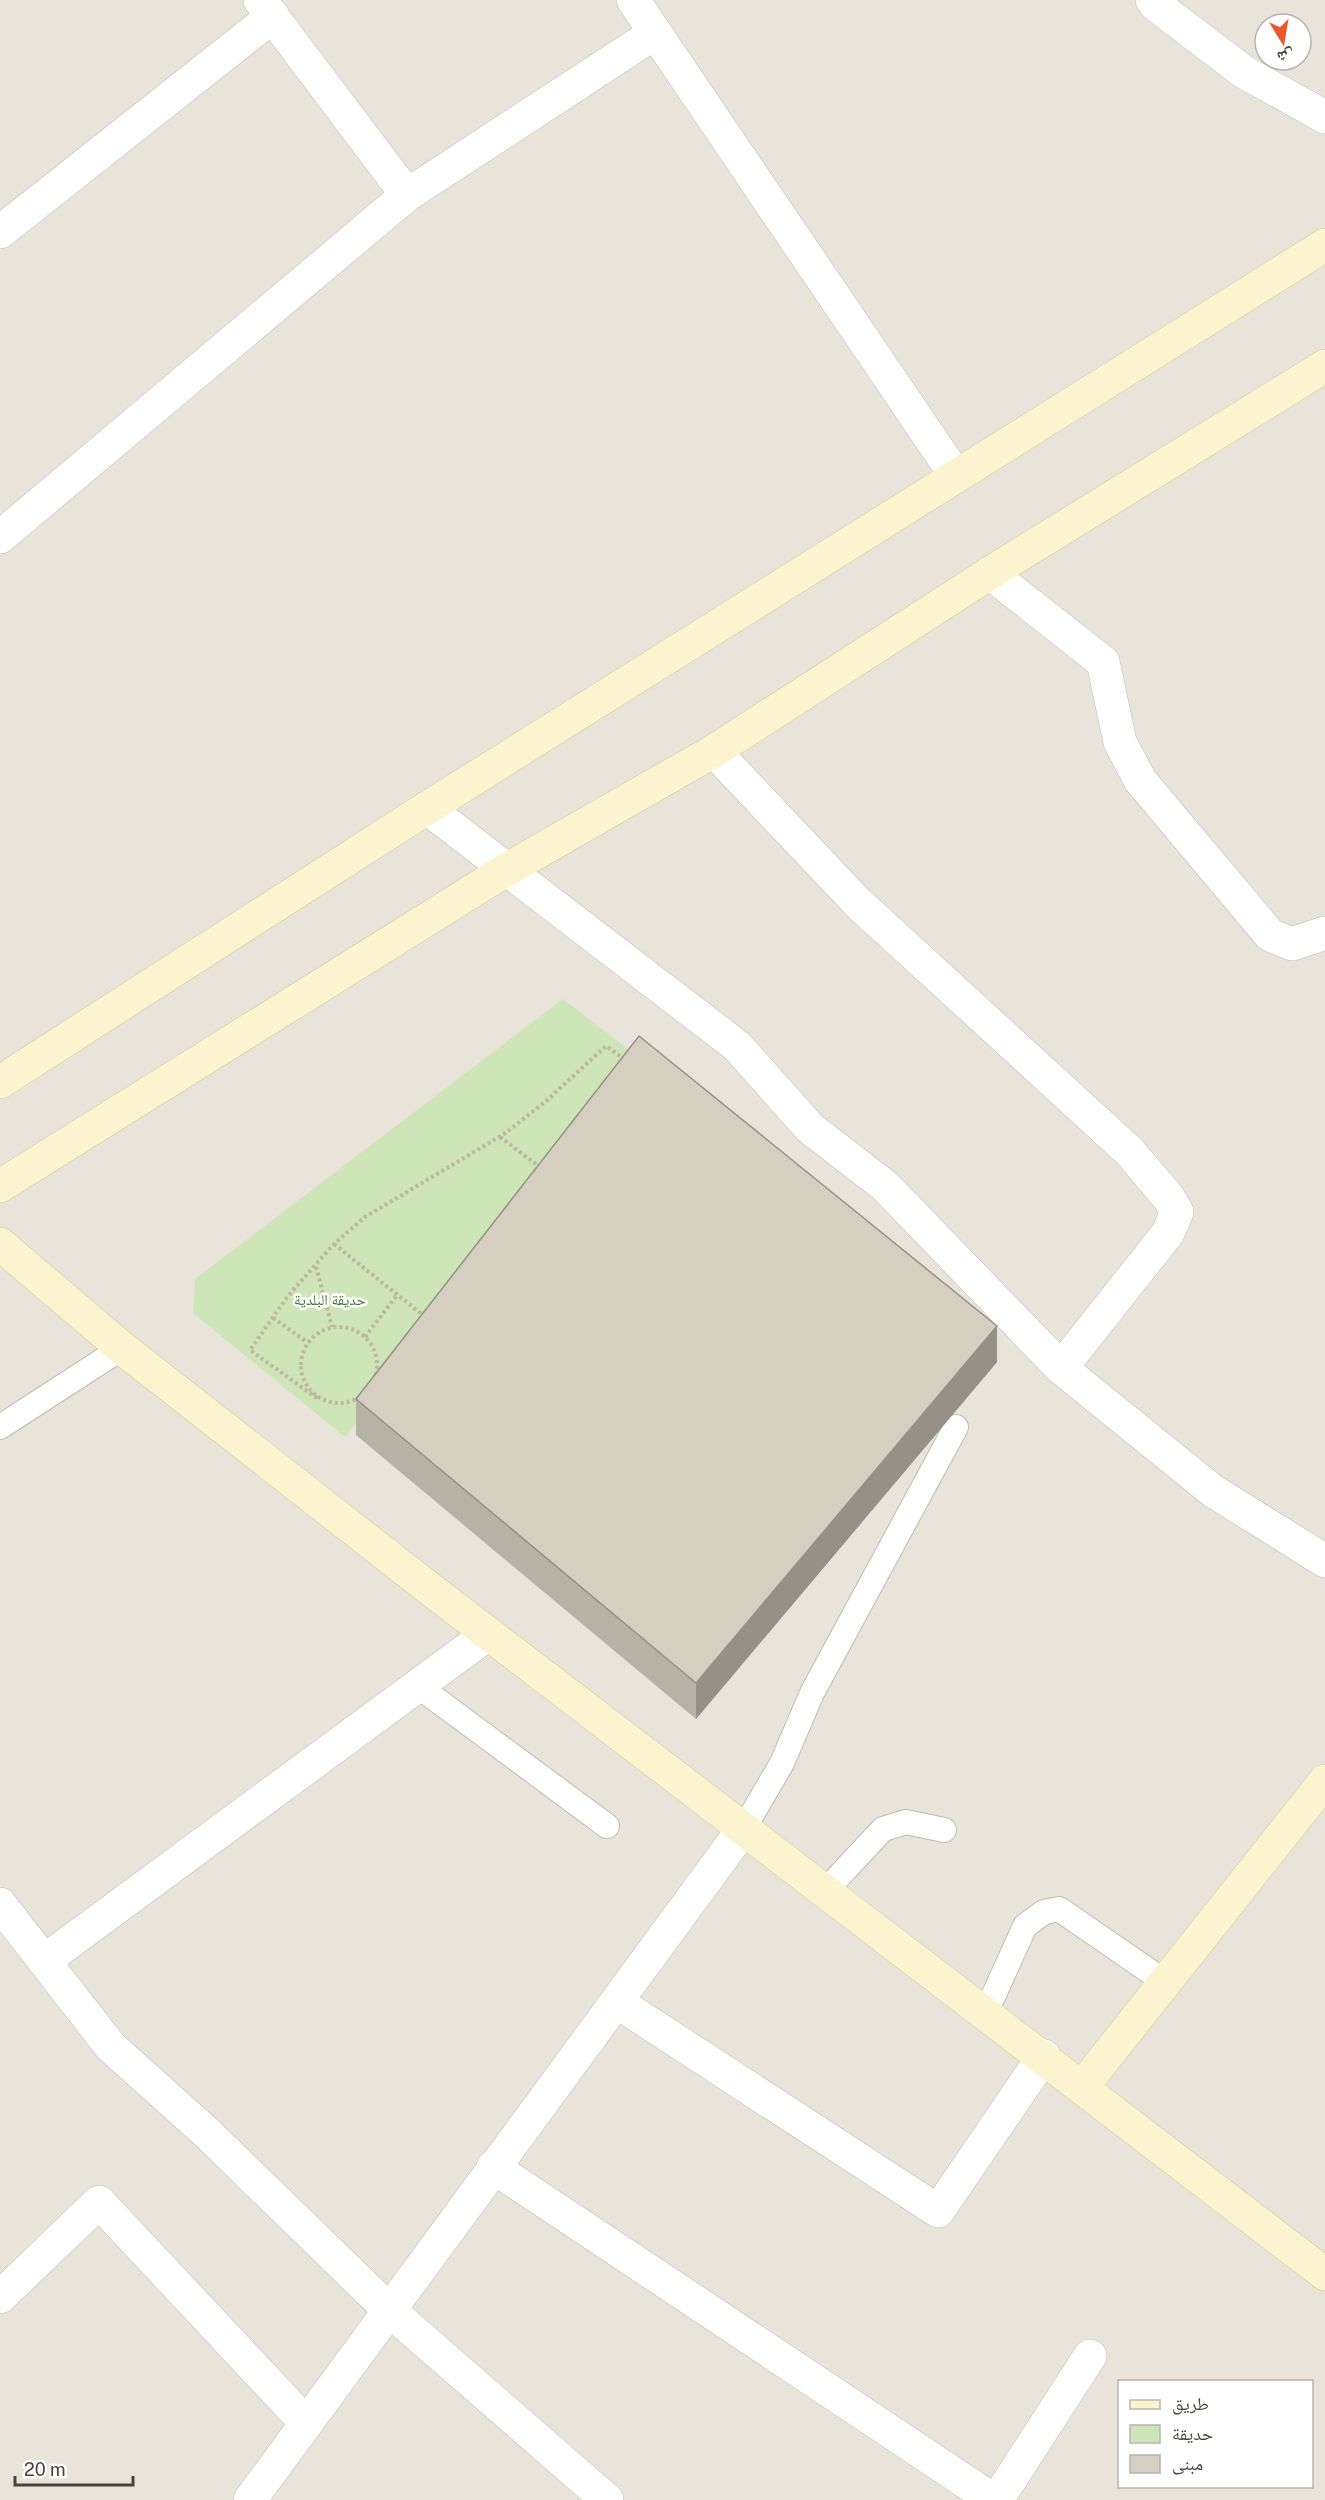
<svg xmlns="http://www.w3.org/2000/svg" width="1325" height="2500" viewBox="0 0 1325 2500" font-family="'Public Sans','Noto Naskh Arabic',sans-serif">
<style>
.residential{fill:#e8e4da;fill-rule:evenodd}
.green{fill:#cde5b7}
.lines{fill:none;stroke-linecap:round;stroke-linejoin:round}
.lane-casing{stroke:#bfbbae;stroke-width:26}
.street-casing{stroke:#bfbbae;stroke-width:34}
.secondary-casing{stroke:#d0c89e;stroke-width:34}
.path{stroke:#c0b7a0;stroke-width:4;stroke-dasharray:3 3;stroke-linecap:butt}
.lane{stroke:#fff;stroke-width:24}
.street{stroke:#fff;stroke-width:33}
.secondary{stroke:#fbf4cf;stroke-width:33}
.wall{fill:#b7b2a6}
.shaded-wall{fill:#959187}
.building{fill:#d5cfc1;stroke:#959187;stroke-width:1.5}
.labels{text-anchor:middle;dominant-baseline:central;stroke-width:5;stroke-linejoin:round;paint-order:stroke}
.park-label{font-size:15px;fill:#457630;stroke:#fff}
</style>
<rect width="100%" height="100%" fill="#f4f2eb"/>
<path class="residential" d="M0 0H1325V2500H0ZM1265 24H1301V60H1265ZM1120 2382H1312V2486H1120Z"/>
<path class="green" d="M563 999 642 1060 345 1437 193 1313 195 1279Z"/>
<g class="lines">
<defs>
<path id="lane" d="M0 1427 122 1348
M418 1686 607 1826
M744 1828 782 1763 812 1693 956 1427
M826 1890 883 1829 906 1822 944 1830
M986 2012 1025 1926 1044 1912 1059 1909 1165 1982"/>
<path id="street" d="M260 0 407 195
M633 0 956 476
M1152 0 1156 5 1244 72 1325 117
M0 232 273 16
M0 537 407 195 655 33
M990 573 1103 662 1120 742 1140 780 1270 935 1292 944 1325 933
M714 751 858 903 1130 1152 1168 1197 1177 1212 1168 1233 1061 1368
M427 808 737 1046 810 1128 885 1186 1061 1368 1213 1491 1325 1561
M0 1904 110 2046 207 2133 389 2310 607 2500
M44 1961 488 1634
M617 2002 938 2211 1044 2056
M493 2167 993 2500
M0 2297 99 2202 306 2423
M250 2500 744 1828
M997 2500 1090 2356"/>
<path id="secondary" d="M0 1082 427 808 1325 245
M0 1186 506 870 714 751 990 573 1325 366
M0 1244 122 1348 430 1589 1325 2274
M1082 2087 1325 1781"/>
</defs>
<use href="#lane" class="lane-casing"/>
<use href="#street" class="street-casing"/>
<use href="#secondary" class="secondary-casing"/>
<path class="path" d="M500 1137 540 1167
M334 1244 424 1316
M316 1267 332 1327
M273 1318 307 1342
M301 1365a38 38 0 1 1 76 0a38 38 0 1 1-76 0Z
M365 1337 397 1295
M317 1398 250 1350 288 1296 334 1244 365 1217 504 1134 545 1102 606 1046 625 1060"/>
<use href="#lane" class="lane"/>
<use href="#street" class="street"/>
<use href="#secondary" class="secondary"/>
</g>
<path class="wall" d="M997 1362 696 1719 356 1435V1399Z"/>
<path class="shaded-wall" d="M997 1326V1362L696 1719V1683Z"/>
<path class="building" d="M639 1036 997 1326 696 1683 356 1399Z"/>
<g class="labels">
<g class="park-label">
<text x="330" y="1299">حديقة البلدية</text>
</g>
</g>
<rect x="1118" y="2380" width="195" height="108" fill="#ffffff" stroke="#b6b4b0" stroke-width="1.5"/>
<rect x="1130" y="2400" width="30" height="9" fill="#fbf4cf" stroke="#b6b4b0" stroke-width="1.5"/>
<text x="1172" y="2410" font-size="18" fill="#484439">طريق</text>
<rect x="1130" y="2425" width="30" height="18" fill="#cde5b7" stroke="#b6b4b0" stroke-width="1.5"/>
<text x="1172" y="2440" font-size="18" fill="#484439">حديقة</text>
<rect x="1130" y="2455" width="30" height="18" fill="#d5cfc1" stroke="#b6b4b0" stroke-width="1.5"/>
<text x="1172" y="2470" font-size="18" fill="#484439">مبنى</text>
<g transform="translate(1283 42) rotate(169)"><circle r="28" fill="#ffffff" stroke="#b6b4b0" stroke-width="1.5"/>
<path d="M0-4.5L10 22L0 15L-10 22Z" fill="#ea582d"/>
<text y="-9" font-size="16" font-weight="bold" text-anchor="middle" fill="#484439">ش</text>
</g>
<path d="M15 2476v9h118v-9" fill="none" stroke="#484439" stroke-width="3"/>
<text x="24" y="2476" font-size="18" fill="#484439" stroke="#ffffff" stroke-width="4.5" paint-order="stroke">20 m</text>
</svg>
